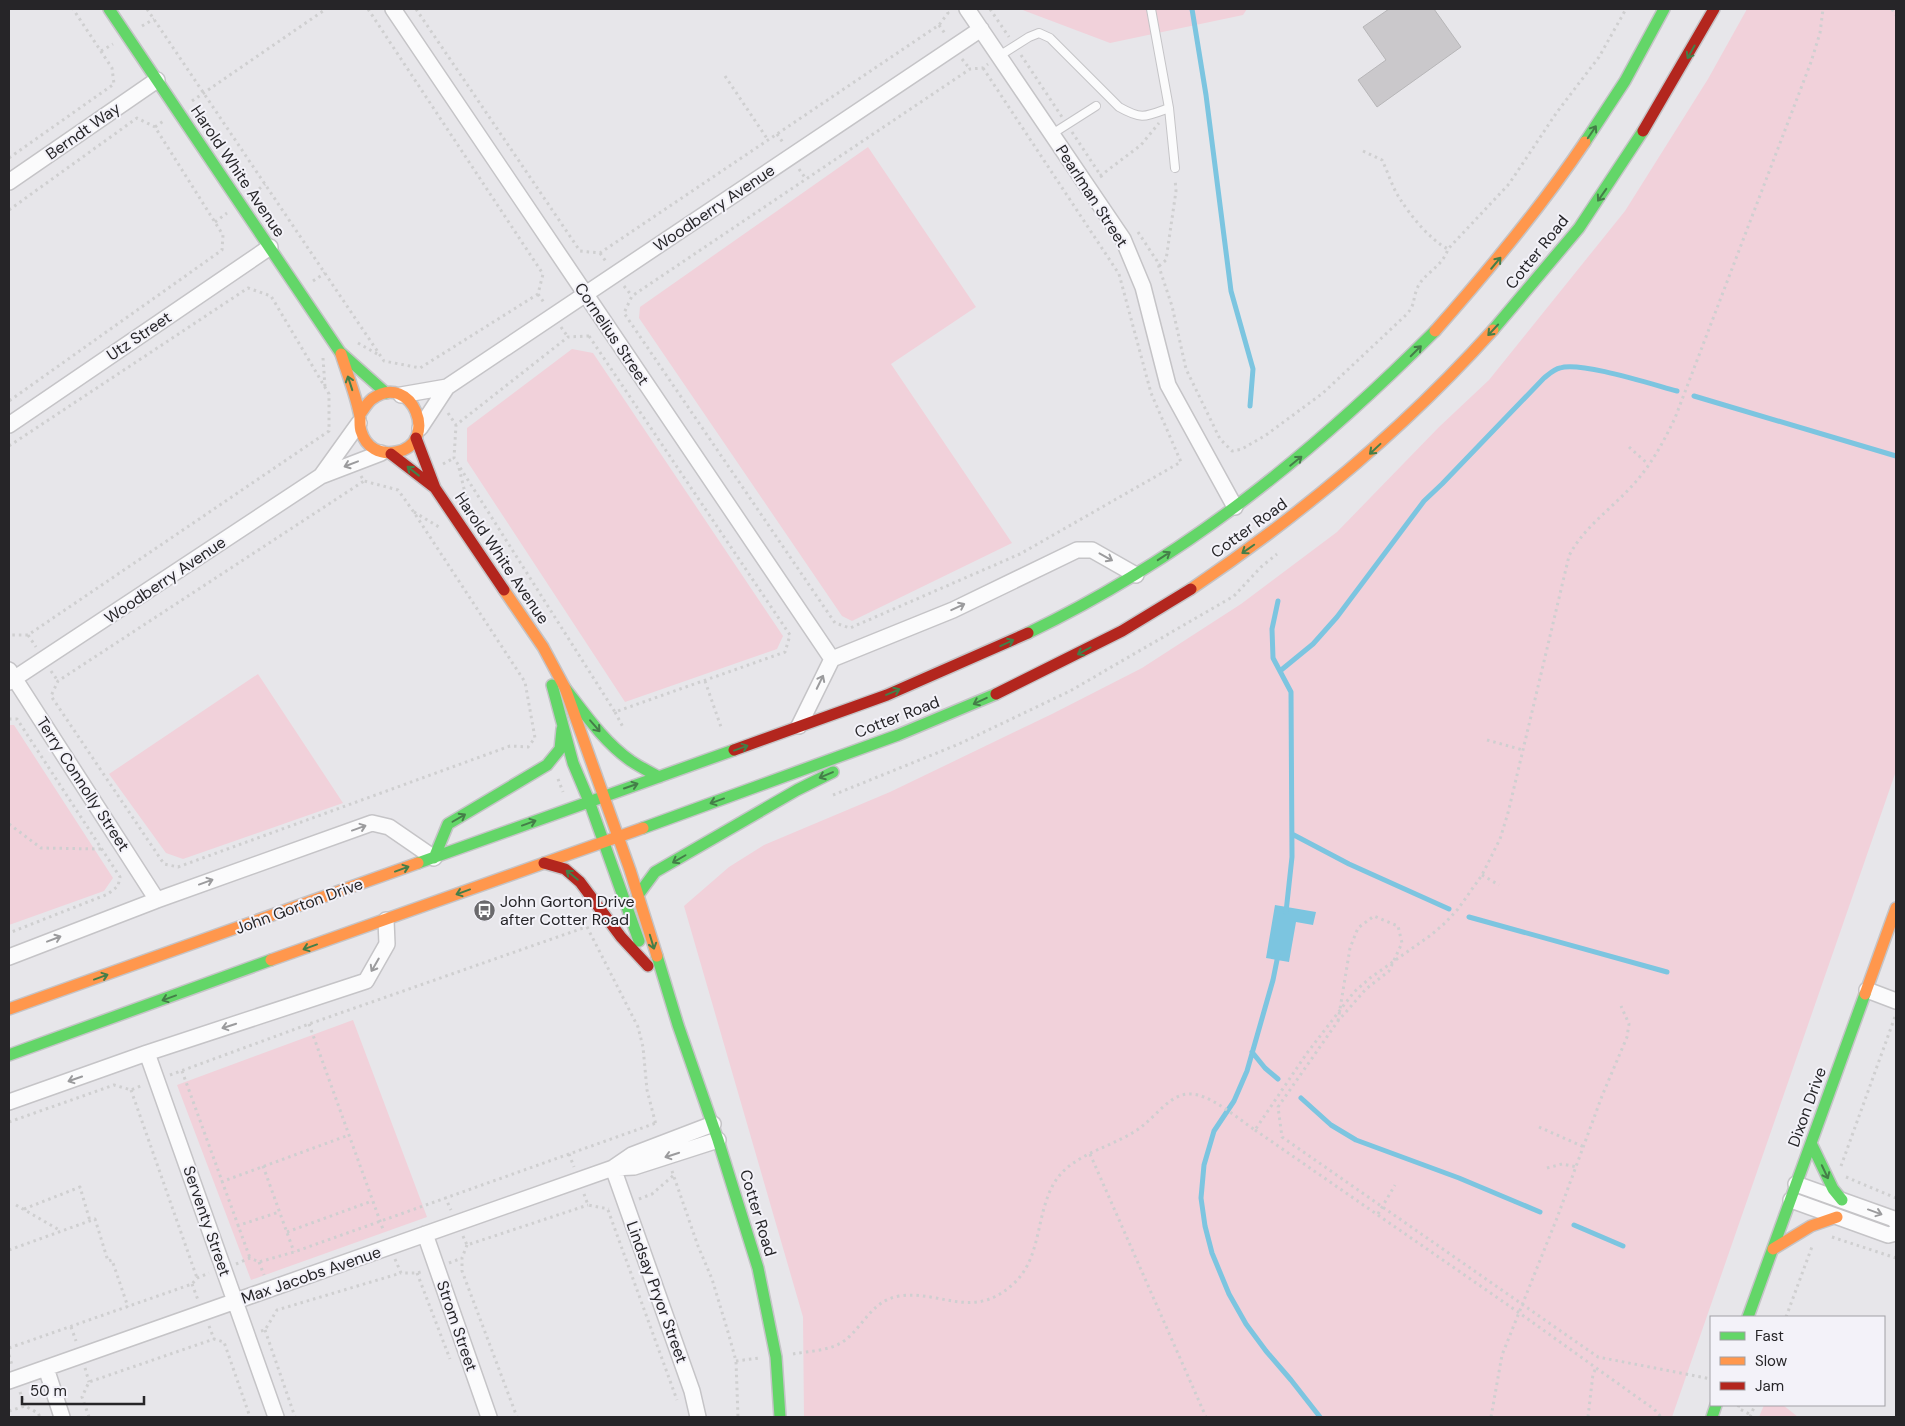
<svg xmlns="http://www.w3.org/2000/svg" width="1905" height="1426" viewBox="0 0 1905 1426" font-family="'DM Sans',sans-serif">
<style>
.green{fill:#f1d1da}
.water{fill:#7cc5e0}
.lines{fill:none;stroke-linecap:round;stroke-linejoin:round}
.stream{stroke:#7cc5e0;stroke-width:5}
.building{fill:#cac8cb;stroke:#b7b6b8}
.lane-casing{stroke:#c5c4c7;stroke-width:10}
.street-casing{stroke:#c5c4c7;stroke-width:18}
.fast-casing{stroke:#c5c4c7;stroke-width:14}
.slow-casing{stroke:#c5c4c7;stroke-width:14}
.jam-casing{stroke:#c5c4c7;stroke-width:14}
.path{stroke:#cfcfd0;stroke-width:3;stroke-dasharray:2.5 4;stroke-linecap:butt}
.lane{stroke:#fbfbfc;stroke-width:8}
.street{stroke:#fbfbfc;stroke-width:15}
.fast{stroke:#63d668;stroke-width:11}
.slow{stroke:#ff974d;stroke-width:11}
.jam{stroke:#b3261e;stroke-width:11}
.oneway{stroke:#447e48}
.oneway2{stroke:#9b9b9d}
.labels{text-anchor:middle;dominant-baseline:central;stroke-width:4;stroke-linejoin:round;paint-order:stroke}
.street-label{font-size:16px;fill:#262528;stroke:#f3f2f9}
.poi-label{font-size:16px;fill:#262528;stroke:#f3f2f9;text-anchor:start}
</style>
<rect width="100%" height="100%" fill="#e7e6ea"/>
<path class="green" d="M1020 9H1247L1243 15 1110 43Z
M1747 9H1896V771L1672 1417H804L803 1317 684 906 729 867 764 845 890 792 1052 714 1142 668 1241 604 1337 532 1439 427 1489 380 1625 211 1708 79Z
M868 147 976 307 891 364 1012 543 852 621 842 616 639 318 640 307Z
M572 349 593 353 783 636 777 649 625 702 467 461V428Z
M258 674 343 803 183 859 166 853 109 774Z
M9 725H14L113 878 104 891 9 925Z
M353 1020 427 1217 251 1280 177 1085Z
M1764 1405H1783L1798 1417H1759Z"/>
<path class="water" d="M1275 905 1316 912 1313 925 1296 922 1289 962 1266 958Z"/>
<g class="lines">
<path class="stream" d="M1192 9 1206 95 1231 291 1253 369 1250 406
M1694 396 1896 456
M1278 601 1272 629 1273 658 1291 692 1292 857 1286 912
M1280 671 1313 644 1337 617 1424 501 1442 484 1544 378C1548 375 1554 369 1560 368 1580 361 1654 385 1677 391
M1292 834 1349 864 1449 909
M1469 917 1667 972
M1278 955 1273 980 1247 1071 1234 1101 1214 1131 1204 1165 1201 1198 1205 1226 1212 1253 1229 1294 1246 1324 1266 1351 1291 1380 1320 1417
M1252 1052 1265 1068 1278 1079
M1301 1098 1331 1125 1356 1140 1459 1178 1540 1212
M1574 1225 1623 1246"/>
</g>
<path class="building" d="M1389 9H1434L1461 47 1377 107 1358 80 1386 60 1363 27Z"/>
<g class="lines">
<defs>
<path id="lane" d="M1151 9 1169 108 1175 168
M999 56 1029 37 1039 33 1050 38 1119 107C1142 120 1145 117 1169 108
M1052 134 1096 106"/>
<path id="street" d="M393 9 832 659
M967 9 1123 239 1143 287 1168 385 1235 507
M9 182 157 80
M401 395 447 387
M9 425 270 247
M420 428 447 387 981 29
M321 476 359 423
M9 670 157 900
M9 682 321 476 381 453
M799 726 832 659 953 610 1077 550H1092L1136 575
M9 957 157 900 372 823 389 827 434 858
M1867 990 1896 1001
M147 1053 276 1417
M9 1102 147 1053 366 981 387 944 386 920
M613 1168 692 1391 698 1417
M613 1168 634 1167 718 1140
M1796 1184 1894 1219 1896 1222
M1791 1200 1888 1235 1896 1233
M425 1234 489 1417
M46 1368 62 1417
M9 1381 613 1168 632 1155 713 1124"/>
<path id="fast" d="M109 9 340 352 386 393
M1585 142 1625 81 1664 9
M1493 330 1579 228 1643 131
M1028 633C1186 557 1312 454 1435 331
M552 685 573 763 589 801 639 941
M565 688C585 714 604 742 631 761 640 767 650 772 659 777
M643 828 898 735 996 694
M434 858 448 824 547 765 560 749 562 729
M418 863 734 750
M638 895 655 872 797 790 833 772
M657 956 678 1025 718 1140 758 1268 776 1357 780 1417
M9 1055 271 960
M1811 1143 1833 1189 1842 1200
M1748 1317 1865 994
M1712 1417 1716 1405"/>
<path id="slow" d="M1435 331C1488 271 1540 209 1585 142
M341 354C347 373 355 393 359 412 361 418 359 425 361 431 366 448 380 455 396 452 441 444 412 370 372 399 367 403 364 409 360 414
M1191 589C1302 514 1403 430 1493 330
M504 590 543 647 565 688 630 870 657 956
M271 960 643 828
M1865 994 1896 908
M9 1009 418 863
M1773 1249 1811 1226 1837 1217"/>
<path id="jam" d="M1643 131 1714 9
M416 438 435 488 504 590
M391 454 435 488
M996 694 1122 631 1191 589
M734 750 887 695 1028 633
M544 863 565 869 580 882 621 937 648 966"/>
</defs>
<use href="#lane" class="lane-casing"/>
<use href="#street" class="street-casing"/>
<use href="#fast" class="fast-casing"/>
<use href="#slow" class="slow-casing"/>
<use href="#jam" class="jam-casing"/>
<path class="path" d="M147 9 384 361 420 368 538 294 543 274 368 9
M416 9 580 251 600 253 939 25 948 13 945 9
M990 9 1009 37
M1892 9 1896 15
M939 25 946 35
M142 26 154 19
M101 51 113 44
M1021 55 1062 117
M962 59 970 69
M983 68 1119 274 1151 393 1181 462 1020 554 850 628 835 623 624 313 632 296 970 69 983 68 988 64
M725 76 768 140
M192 101 326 9
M155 127 165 120
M1072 132 1103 179
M777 134 784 144
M1363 151 1382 160C1388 172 1392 187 1400 199 1411 216 1430 240 1448 249
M9 158 114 84 112 68 73 9
M799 169 806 179
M1100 176 1141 145 1159 123
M254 193 265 184
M9 210 137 118 155 127 223 235 222 250 9 401
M215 222 227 213
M1138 232 1157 261 1172 306 1186 369 1220 439 1232 451 1242 449 1266 435 1323 393 1407 314C1416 303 1412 301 1417 289 1422 274 1442 268 1448 249L1509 184 1557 112 1599 57 1626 9
M600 253 607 263
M1159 266 1166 260 1176 191 1175 179
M313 281 325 273
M624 286 632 296
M538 294 545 304
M561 327 568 337
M589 336 790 635 785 652 615 712 454 458 456 425 568 337Z
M358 343 379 355
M323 358 325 387
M448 413 456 425
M9 446 248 288 271 296 329 394V431L28 635H9
M1629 447 1648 464
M443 464 454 458
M459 468 467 501
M361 476 364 481 398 490 413 511 525 682 535 738 528 747 510 746 178 867 164 864 51 696 58 681 364 481
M414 512 439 527
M28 635 36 647
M51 671 58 681
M705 681 721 727
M615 712 624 729
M9 719H17L120 877 118 886 108 894 9 933
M1487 740 1523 750
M558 779 563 792
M833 795 959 744 1070 691 1234 596 1261 567 1277 554
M9 824 41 848 101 849
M1482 875 1499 885
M584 921 638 1027 643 1047 647 1090 656 1125
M1338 1021 1350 948 1358 928 1374 916 1398 926 1402 943 1389 971 1366 989 1338 1021 1278 1107 1282 1137 1598 1357 1711 1379
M309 1024 384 1232
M182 1071 250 1258
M170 1075 309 1024 586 927
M131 1090 197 1278
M9 1122 114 1085 131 1090 143 1085
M1539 1127 1584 1147
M1255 1130 1518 1312 1634 1395 1654 1409 1661 1417
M569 1154 574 1167
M1090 1154 1206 1417
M263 1166 294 1252
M1841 1166 1896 1014
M1547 1168 1562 1164 1577 1167
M672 1171 698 1246 712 1279 728 1332 736 1361 738 1417
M1846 1177 1896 1198
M221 1182 349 1135
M584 1194 588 1205 609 1209
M445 1197 451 1210
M639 1199 652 1194 674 1175
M16 1205 61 1231
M24 1209 80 1187 90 1221
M608 1210 677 1400
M1378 1214 1395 1185
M237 1226 279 1212
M287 1232 372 1201
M463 1236 467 1245 588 1205
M1832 1237 1896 1258
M467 1245 462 1258V1271L517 1417
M9 1250 95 1219 108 1261 112 1260 128 1307
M395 1259 401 1273H417L424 1271
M259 1262 264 1275
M449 1263 462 1258
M236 1264 250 1258 259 1262 294 1252 656 1123
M417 1273 450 1359
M192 1284 198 1300
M1786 1317 1813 1244
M209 1326 214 1339
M71 1327 76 1341
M265 1330 295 1417
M261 1331 265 1330 277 1310 401 1273
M9 1348 192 1284 197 1278 209 1273
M793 1354C809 1351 830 1351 844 1341 864 1326 871 1301 899 1296 941 1290 971 1320 1011 1286 1042 1260 1035 1218 1053 1185 1071 1151 1118 1148 1146 1123 1158 1113 1172 1094 1189 1094 1209 1093 1237 1118 1255 1130L1307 1053 1354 992 1370 978 1431 935 1445 923 1458 909 1482 875 1500 839 1508 813 1569 556C1583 528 1610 510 1631 487 1650 467 1663 443 1675 418L1811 62 1820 33 1823 9
M9 1355 12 1365
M736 1361 759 1358
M85 1368 89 1382
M20 1392 25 1406
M1739 1405 1738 1408 1751 1415
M9 1411 25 1406 38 1413 40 1417
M89 1417 82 1397 89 1382 214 1339 224 1342 250 1417
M1491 1417 1502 1355 1557 1218 1602 1096 1627 1037 1629 1024 1621 1006
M1588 1417 1593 1374 1596 1368
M1750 1417 1755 1405"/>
<use href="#lane" class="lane"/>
<use href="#street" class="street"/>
<use href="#fast" class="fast"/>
<use href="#slow" class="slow"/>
<use href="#jam" class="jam"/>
</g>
<defs><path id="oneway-shaft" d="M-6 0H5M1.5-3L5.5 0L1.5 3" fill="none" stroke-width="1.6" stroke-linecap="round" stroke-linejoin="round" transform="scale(1.25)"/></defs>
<g class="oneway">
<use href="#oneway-shaft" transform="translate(1691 52) rotate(119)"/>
<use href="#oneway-shaft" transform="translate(1592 132) rotate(-56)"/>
<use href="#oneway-shaft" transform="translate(1602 195) rotate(125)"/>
<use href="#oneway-shaft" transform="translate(1496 263) rotate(-50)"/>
<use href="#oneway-shaft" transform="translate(1493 330) rotate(133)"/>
<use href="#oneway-shaft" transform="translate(1416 351) rotate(-45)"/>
<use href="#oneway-shaft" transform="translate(350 383) rotate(-108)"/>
<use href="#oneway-shaft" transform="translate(1375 449) rotate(137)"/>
<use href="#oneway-shaft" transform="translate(1296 461) rotate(-39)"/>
<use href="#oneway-shaft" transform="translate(413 471) rotate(-142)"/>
<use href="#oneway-shaft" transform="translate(1248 549) rotate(145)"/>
<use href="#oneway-shaft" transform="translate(1164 556) rotate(-33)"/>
<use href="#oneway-shaft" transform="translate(1007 643) rotate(-25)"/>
<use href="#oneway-shaft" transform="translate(1084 651) rotate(152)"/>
<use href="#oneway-shaft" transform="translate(893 692) rotate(-23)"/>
<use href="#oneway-shaft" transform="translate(980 701) rotate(155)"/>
<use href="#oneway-shaft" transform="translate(595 726) rotate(49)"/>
<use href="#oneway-shaft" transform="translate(741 748) rotate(-20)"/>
<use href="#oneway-shaft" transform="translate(826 775) rotate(157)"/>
<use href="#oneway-shaft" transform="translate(631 786) rotate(-19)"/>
<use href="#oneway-shaft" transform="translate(717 801) rotate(160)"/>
<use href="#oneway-shaft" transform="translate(459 818) rotate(-30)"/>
<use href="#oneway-shaft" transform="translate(529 823) rotate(-20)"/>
<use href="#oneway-shaft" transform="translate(679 859) rotate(150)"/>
<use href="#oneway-shaft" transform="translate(402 869) rotate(-20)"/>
<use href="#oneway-shaft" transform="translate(572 875) rotate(-141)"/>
<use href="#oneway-shaft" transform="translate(463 892) rotate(160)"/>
<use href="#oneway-shaft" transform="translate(652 942) rotate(73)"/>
<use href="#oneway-shaft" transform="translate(310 947) rotate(160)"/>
<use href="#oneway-shaft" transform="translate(101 977) rotate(-20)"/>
<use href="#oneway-shaft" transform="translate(169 998) rotate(160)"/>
<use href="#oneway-shaft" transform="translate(1825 1172) rotate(65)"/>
</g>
<g class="oneway2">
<use href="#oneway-shaft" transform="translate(351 464) rotate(159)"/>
<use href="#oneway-shaft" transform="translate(1106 557) rotate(29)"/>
<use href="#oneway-shaft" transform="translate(958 607) rotate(-25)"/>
<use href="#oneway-shaft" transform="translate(820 682) rotate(-64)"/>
<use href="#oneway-shaft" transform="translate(359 828) rotate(-20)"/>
<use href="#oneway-shaft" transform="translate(206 882) rotate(-20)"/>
<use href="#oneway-shaft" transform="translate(54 939) rotate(-21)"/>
<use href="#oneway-shaft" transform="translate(375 965) rotate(120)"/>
<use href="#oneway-shaft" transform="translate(229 1026) rotate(162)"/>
<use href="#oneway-shaft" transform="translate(75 1079) rotate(161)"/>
<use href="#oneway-shaft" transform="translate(672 1155) rotate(162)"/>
<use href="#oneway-shaft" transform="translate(1875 1212) rotate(20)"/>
</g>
<defs>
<symbol id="bus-disc" viewBox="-11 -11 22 22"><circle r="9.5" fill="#6a696c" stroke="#f3f2f9"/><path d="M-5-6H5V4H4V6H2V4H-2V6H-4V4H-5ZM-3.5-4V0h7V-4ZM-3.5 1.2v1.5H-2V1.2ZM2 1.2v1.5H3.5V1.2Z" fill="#fff"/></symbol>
</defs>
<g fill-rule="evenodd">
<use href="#bus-disc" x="472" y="898" width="25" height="25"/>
</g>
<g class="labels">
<g class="street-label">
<text transform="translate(83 131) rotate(-35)">Berndt Way</text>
<text transform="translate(238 171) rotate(56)">Harold White Avenue</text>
<text transform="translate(1092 196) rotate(57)">Pearlman Street</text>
<text transform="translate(714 208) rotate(-34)">Woodberry Avenue</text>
<text transform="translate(1537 252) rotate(-51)">Cotter Road</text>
<text transform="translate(612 334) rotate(56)">Cornelius Street</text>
<text transform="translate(139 336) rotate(-34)">Utz Street</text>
<text transform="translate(1249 528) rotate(-36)">Cotter Road</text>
<text transform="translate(502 558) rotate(56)">Harold White Avenue</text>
<text transform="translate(165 580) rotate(-34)">Woodberry Avenue</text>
<text transform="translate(897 717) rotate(-21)">Cotter Road</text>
<text transform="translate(83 784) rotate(57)">Terry Connolly Street</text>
<text transform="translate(299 906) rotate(-20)">John Gorton Drive</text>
<text transform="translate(1807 1107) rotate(-70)">Dixon Drive</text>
<text transform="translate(758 1213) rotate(73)">Cotter Road</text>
<text transform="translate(207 1221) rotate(71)">Serventy Street</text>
<text transform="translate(311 1275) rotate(-19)">Max Jacobs Avenue</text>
<text transform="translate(657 1292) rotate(70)">Lindsay Pryor Street</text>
<text transform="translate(457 1326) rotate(71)">Strom Street</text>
</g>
<g class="poi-label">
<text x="500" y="901">John Gorton Drive<tspan x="500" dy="18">after Cotter Road</tspan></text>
</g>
</g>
<rect width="1905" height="1426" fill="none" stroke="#262528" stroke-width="20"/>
<rect x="1710" y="1316" width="175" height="90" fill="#f3f2f9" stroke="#a1a0a5"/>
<rect x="1720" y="1332" width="25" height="8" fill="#63d668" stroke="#a1a0a5"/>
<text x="1755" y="1341" font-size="15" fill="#262528">Fast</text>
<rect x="1720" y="1357" width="25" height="8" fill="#ff974d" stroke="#a1a0a5"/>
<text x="1755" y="1366" font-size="15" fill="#262528">Slow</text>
<rect x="1720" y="1382" width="25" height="8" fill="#b3261e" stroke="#a1a0a5"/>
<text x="1755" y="1391" font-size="15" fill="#262528">Jam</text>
<path d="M22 1396v8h122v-8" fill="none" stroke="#262528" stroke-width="2.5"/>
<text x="30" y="1396" font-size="15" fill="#262528" stroke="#f3f2f9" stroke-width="4" paint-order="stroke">50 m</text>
</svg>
